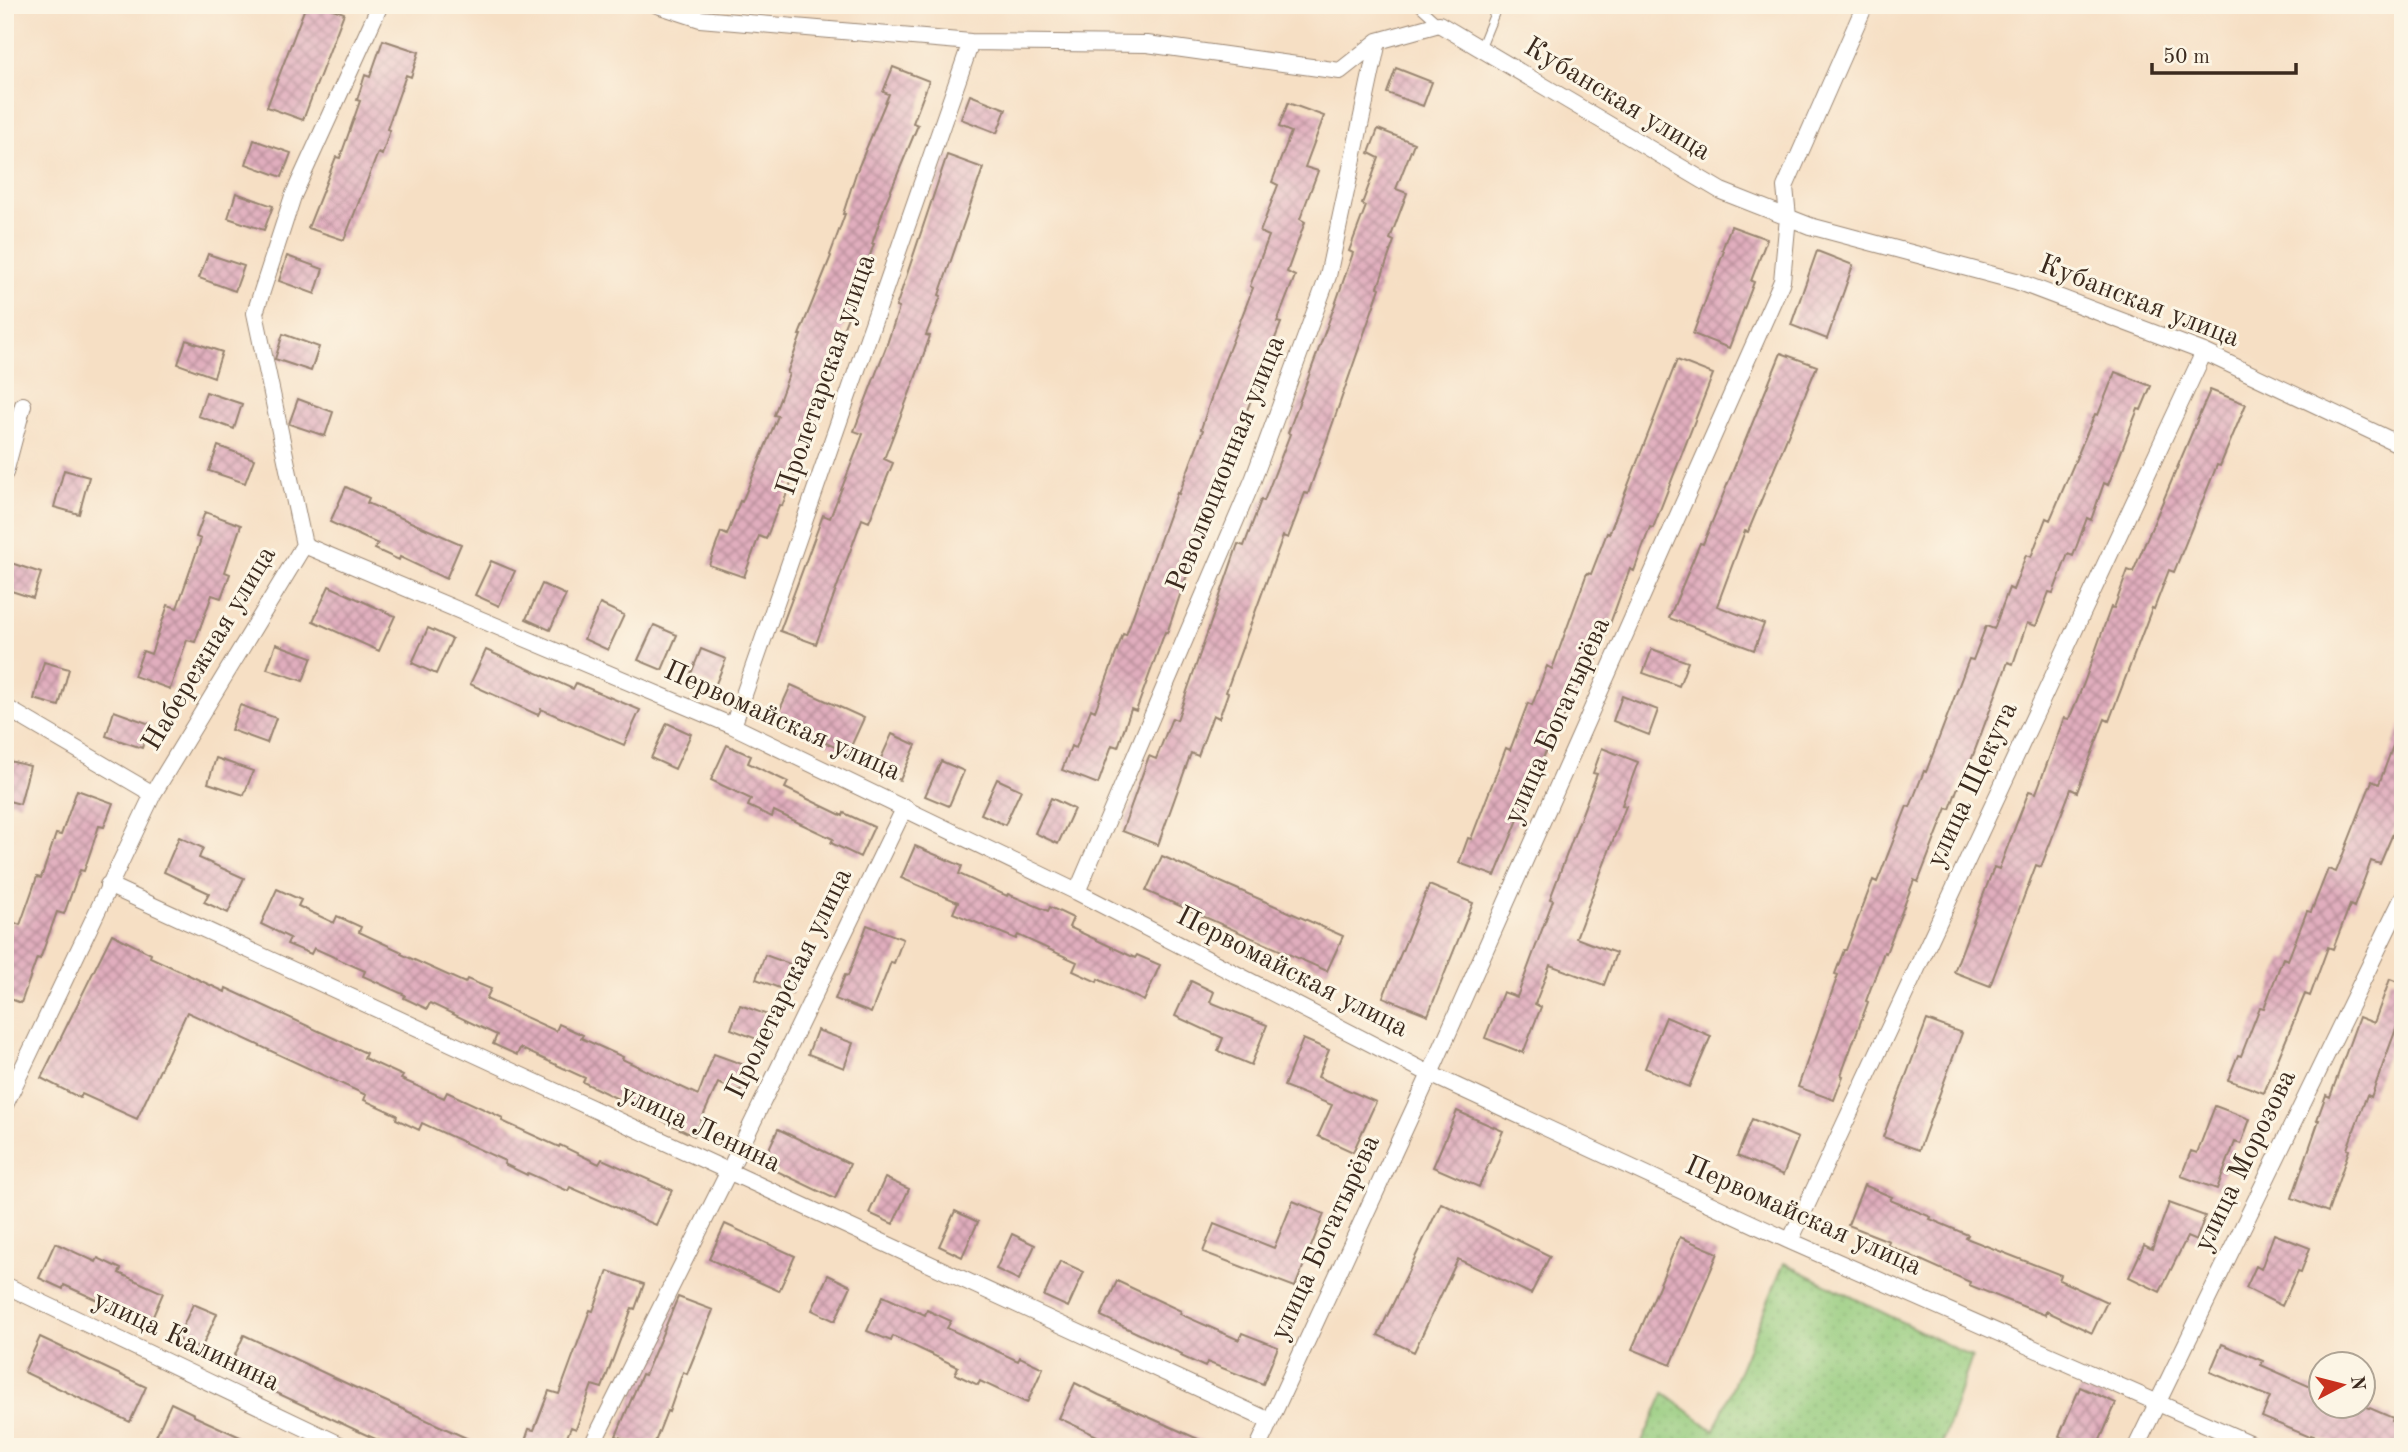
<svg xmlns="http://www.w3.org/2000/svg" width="2408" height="1452" viewBox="0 0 2408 1452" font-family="'Old Standard TT',serif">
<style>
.park{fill:url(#park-dots);stroke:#687a4e;stroke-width:2}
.building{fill:url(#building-cross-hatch)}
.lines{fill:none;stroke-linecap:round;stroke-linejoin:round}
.service-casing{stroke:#988471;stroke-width:10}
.minor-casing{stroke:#988471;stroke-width:18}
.service{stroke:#fff;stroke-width:8}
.minor{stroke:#fff;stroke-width:16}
.labels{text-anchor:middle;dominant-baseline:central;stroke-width:6;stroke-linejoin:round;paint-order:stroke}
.street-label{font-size:28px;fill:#3b2a1e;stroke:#fcf5e5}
</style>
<defs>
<pattern id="park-dots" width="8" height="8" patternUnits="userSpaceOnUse" patternTransform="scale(1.75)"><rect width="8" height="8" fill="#94cb7d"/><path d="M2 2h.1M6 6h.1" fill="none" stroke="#80ae6c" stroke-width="1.8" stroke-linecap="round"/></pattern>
<pattern id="building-cross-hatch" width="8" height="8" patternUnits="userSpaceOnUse" patternTransform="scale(1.75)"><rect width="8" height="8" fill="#e1aebe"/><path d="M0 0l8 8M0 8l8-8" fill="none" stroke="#b88e9a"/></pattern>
</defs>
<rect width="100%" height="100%" fill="#fcf5e5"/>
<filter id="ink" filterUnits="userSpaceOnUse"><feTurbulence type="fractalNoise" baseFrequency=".0143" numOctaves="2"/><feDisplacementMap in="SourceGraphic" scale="14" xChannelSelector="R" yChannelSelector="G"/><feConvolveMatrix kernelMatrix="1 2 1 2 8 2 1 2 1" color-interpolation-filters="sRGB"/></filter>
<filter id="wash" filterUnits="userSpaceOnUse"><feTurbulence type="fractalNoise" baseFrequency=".00686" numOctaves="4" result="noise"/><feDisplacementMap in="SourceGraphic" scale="28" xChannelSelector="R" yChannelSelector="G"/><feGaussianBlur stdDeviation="1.57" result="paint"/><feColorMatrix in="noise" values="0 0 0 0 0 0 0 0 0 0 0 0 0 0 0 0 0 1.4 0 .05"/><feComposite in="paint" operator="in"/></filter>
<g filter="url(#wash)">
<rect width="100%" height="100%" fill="#f6dfc4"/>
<path class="park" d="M1784 1263 1972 1357 1941 1447H1640L1664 1393 1714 1431Z"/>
<g id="blocks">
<path class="building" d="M306 5H322L344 13 303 120 267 107Z
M383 40 419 52 411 77 406 75 387 129 390 130 382 155 378 153 344 240 308 228 336 157 340 158 360 101 357 100 365 75 370 77Z
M893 67 929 81 913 123 918 125 886 202 872 244H874L859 286 860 287 830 362 817 403 819 404 804 442 808 444 799 468 797 467 782 506 779 505 766 539 759 536 744 577 709 565 721 532 727 535 740 501 742 502 778 416 774 415 789 374 787 373 801 335H799L831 256 830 255 845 214H843L856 173 889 94 883 92Z
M1396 68 1432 82 1423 106 1387 93Z
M970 95 1006 109 997 133 961 119Z
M1288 103 1324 116 1305 167 1318 171 1300 219 1305 222 1287 272 1295 276 1277 322 1281 323 1244 418 1228 465 1230 466 1193 557 1167 633 1165 632 1136 711 1131 709 1118 747 1112 745 1098 784 1062 770 1071 746 1076 748 1091 709 1095 711 1123 634 1126 635 1177 493 1179 494 1203 430 1201 429 1217 380 1253 288 1250 286 1269 236 1260 232 1278 185 1272 182 1291 132 1279 127Z
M1378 129 1414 143 1396 189 1407 193 1390 239 1394 241 1378 287 1380 288 1308 494 1305 493 1288 538 1283 536 1226 692 1228 693 1219 718 1213 715 1198 756 1191 753 1158 845 1122 831 1149 756 1156 759 1172 718 1177 720 1238 544 1244 546 1261 500 1264 501 1290 434 1288 433 1337 299 1353 253 1349 251 1366 206 1362 204 1379 158 1369 153Z
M254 140 291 153 282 177 246 164Z
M947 155 983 168 939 295 941 296 926 335 930 336 915 379 884 459 893 463 869 522 862 519 816 644 780 631 823 515 830 518 863 434 854 431 886 347 899 308 896 307Z
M236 193 273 206 264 230 228 218Z
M1731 226 1767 239 1751 281 1754 282 1729 348 1693 334 1724 251 1722 250Z
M1817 251 1853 265 1827 339 1791 325Z
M208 254 244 266 235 291 199 278Z
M287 256 323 269 315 294 279 281Z
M283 334 319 347 311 371 275 359Z
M186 340 222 352 214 377 178 364Z
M1781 353 1817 366 1748 532 1745 531 1717 606 1764 624 1754 650 1669 618 1700 543 1703 544Z
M1677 360 1713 374 1653 528 1650 527 1634 571 1630 569 1596 662 1590 660 1573 705 1569 703 1555 741 1551 739 1495 876 1459 863 1468 838 1471 839 1506 748 1510 750 1528 703 1532 705 1547 666 1552 669 1587 573 1591 574 1607 533 1609 534Z
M2115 372 2151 386 2141 410 2138 409 2108 485 2104 483 2091 520 2087 518 2073 556 2068 554 2053 593 2049 592 2036 626 2027 623 2013 664 2008 662 1966 774 1963 773 1950 809 1947 808 1918 882 1914 880 1886 953 1884 952 1866 1001 1868 1002 1841 1075 1843 1076 1834 1100 1798 1087 1838 975 1835 974 1844 950H1846L1873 880 1877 882 1907 806 1910 807 1924 771 1926 772 1969 659 1973 660 1986 626 1994 629 2009 588 2013 590 2026 555 2031 557 2046 518 2050 520 2095 414 2098 415Z
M2210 390 2246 404 2220 466 2217 465 2174 572 2169 570 2154 609 2152 608 2109 721 2105 719 2077 792 2071 789 2041 867 2036 865 1990 986 1954 972 1994 867 1999 869 2029 791 2036 793 2064 718 2069 719 2084 683 2111 607 2114 608 2128 570 2133 572Z
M206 392 242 404 234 429 198 416Z
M298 399 333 412 325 436 289 424Z
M218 446 254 459 245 483 209 471Z
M64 470 89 477 79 514 54 507Z
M346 487 369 498 367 503 461 544 446 579 400 557 399 560 375 549 378 544 330 522Z
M205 512 241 525 225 572 230 574 221 598 212 595 195 642 187 640 170 689 134 676 143 651 151 654 168 605 177 608 201 539 196 537Z
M5 561 41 573 33 598 5 589Z
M491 561 515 571 499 606 475 595Z
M542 584 566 595 550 630 526 619Z
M329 586 395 616 379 651 313 621Z
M600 604 624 615 608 650 584 639Z
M654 625 677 635 662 670 638 660Z
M428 628 452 639 436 674 412 663Z
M276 644 312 657 303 681 267 669Z
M701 649 726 659 715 686 690 676Z
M1652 649 1688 662 1679 686 1643 673Z
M486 650 573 689 576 683 640 710 624 745 541 709 538 715 470 684Z
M44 662 69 669 59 706 34 699Z
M791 685 864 718 848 753 775 720Z
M1622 696 1658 710 1649 735 1613 721Z
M240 705 276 718 267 743 231 730Z
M114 711 150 724 142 748 106 736Z
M667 723 691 734 675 769 651 758Z
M2401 724 2403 810 2380 864 2371 861 2354 907 2350 905 2333 949 2328 947 2310 996 2305 994 2264 1093 2228 1080 2238 1055 2241 1056 2260 1007 2264 1008 2283 958 2288 960 2307 911 2311 912 2328 869 2336 872 2372 781 2379 784Z
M892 734 916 745 900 780 876 769Z
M727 745 751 756 748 763 788 782 785 788 843 816 844 813 874 827 860 857 831 843 833 839 774 811 772 817 748 806 751 799 711 780Z
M1602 748 1638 762 1622 805 1626 806 1576 938 1616 953 1604 985 1550 965 1535 1004 1541 1007 1523 1053 1485 1038 1503 992 1517 997 1553 900 1550 899 1597 774 1593 773Z
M216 758 253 771 244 795 208 783Z
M5 760 30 766 20 804 5 800Z
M941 761 964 771 949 806 925 796Z
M997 779 1021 790 1005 825 981 814Z
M77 790 113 803 104 827 99 826 84 871 80 870 64 914 57 912 40 959 37 958 21 1003 5 997V943L13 922 20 925 37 877 41 878 56 834 61 835Z
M1051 798 1074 809 1058 844 1035 833Z
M179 837 203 848 199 858 244 878 228 913 204 902 209 893 164 872Z
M915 846 962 866 959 874 1007 896 1008 894 1048 911 1050 907 1073 918 1069 927 1135 958 1137 955 1160 965 1144 1001 1098 979 1097 982 1073 971 1077 962 1018 935 1016 939 953 913 958 902 901 878Z
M1162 856 1343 936 1327 971 1146 891Z
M1429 885 1473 903 1428 1015 1383 997Z
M277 889 301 900 298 906 334 923 337 916 361 927 359 932 402 952 401 954 465 983 467 979 491 989 486 999 556 1031 559 1024 583 1035 581 1038 623 1057 622 1059 698 1095 714 1054 750 1067 740 1092 718 1083 694 1136 583 1082 585 1078 520 1048 517 1055 493 1044 497 1035 430 1003 427 1009 404 998 405 995 363 976 365 971 314 948 311 954 287 944 290 938 261 924Z
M867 925 903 939 894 963 891 962 871 1013 835 999 845 975 848 976Z
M112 934 151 954 150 957 225 992 226 988 366 1053 364 1058 403 1076 401 1079 444 1098 447 1092 503 1118 502 1121 559 1147 560 1145 599 1164 602 1159 672 1190 656 1225 570 1187 568 1191 528 1173 527 1175 504 1164 505 1161 422 1123 419 1130 396 1119 397 1115 364 1100 366 1095 187 1012 137 1119 82 1094 80 1098 41 1078Z
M765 955 801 968 792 993 756 979Z
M2390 979 2403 984V1010L2371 1097 2367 1095 2347 1149 2349 1150 2328 1212 2292 1198 2319 1120H2317L2326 1095 2330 1097 2359 1017 2374 1023Z
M1191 981 1214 992 1210 1002 1267 1025 1251 1065 1218 1051 1223 1038 1175 1016Z
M740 1005 776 1018 767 1043 731 1029Z
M1666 1017 1711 1036 1689 1087 1645 1068Z
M1927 1020 1962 1033 1919 1150 1883 1137Z
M817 1030 853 1043 844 1068 808 1054Z
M1303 1039 1329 1050 1318 1077 1376 1102 1353 1152 1318 1136 1332 1105 1284 1086Z
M2215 1106 2250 1119 2241 1144 2235 1142 2217 1189 2181 1176 2191 1151 2197 1153Z
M1457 1111 1503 1131 1479 1187 1433 1167Z
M1752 1119 1798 1138 1783 1175 1737 1156Z
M778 1129 850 1164 835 1199 762 1164Z
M885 1178 909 1189 893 1224 869 1213Z
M1864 1185 1892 1197 1890 1200 1931 1217 1930 1219 1968 1235 1966 1238 2061 1275 2059 1280 2107 1302 2092 1333 2046 1311 2045 1315 1969 1285 1970 1282 1887 1245 1889 1241 1848 1225Z
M1293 1201 1324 1214 1295 1287 1203 1252 1214 1224 1274 1248Z
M1441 1203 1550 1256 1531 1294 1458 1259 1414 1352 1378 1335Z
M2169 1203 2205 1216 2196 1241 2187 1237 2160 1292 2129 1277 2144 1245 2152 1249Z
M955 1211 978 1222 962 1257 939 1246Z
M725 1224 795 1256 779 1291 709 1259Z
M1012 1234 1035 1245 1019 1280 996 1269Z
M2274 1234 2310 1248 2301 1272 2298 1271 2282 1306 2246 1288 2256 1266 2261 1269Z
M1680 1237 1718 1253 1671 1365 1632 1349Z
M55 1243 96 1262 98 1258 121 1269 119 1273 163 1293 148 1328 124 1317 126 1313 64 1285 63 1289 39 1278Z
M1060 1261 1084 1272 1068 1307 1044 1296Z
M608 1271 644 1284 635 1309 632 1308 602 1388 592 1385 576 1429 571 1427 565 1442 573 1447H523L529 1429 534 1430 549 1391 559 1394 590 1310 593 1311Z
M828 1275 851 1286 835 1321 812 1310Z
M1117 1281 1181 1311 1180 1314 1239 1340 1242 1333 1278 1347 1263 1384 1207 1362 1205 1367 1181 1356 1182 1354 1101 1316Z
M883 1296 925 1315 927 1310 951 1321 947 1328 1018 1361 1020 1357 1043 1368 1027 1403 980 1381 978 1385 955 1374 958 1367 893 1336 891 1341 867 1331Z
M678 1297 713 1310 687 1374 683 1372 669 1412 667 1411 653 1447H645L616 1436 642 1374 645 1375Z
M193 1304 217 1314 201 1349 177 1339Z
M244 1335 354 1387 486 1447H393L358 1431 228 1370Z
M40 1337 146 1387 130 1422 24 1372Z
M2222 1344 2263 1361 2261 1365 2320 1391V1406H2365L2393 1418 2392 1421 2403 1426V1447H2341L2311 1435 2310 1437 2262 1417 2270 1397 2210 1372Z
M1075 1383 1099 1395 1216 1447H1120L1059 1418Z
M2080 1387 2116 1403 2097 1447H2084L2059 1436Z
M171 1403 194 1414V1416L262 1447H174L155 1438Z"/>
</g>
</g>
<g filter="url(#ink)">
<use href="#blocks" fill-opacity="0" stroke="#988471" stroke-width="2"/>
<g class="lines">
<defs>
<path id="service" d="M1418 5 1439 24
M1480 49 1498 5"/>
<path id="minor" d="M657 5 700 19 971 42 1147 44 1340 71 1378 41 1439 24 1721 191 1810 226 2016 281 2204 352 2403 446
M5 473 23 405
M304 545 733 726 1077 892 1430 1074 1790 1241 2258 1447
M5 707 153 794
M733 726 971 42
M108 885 1270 1421
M1077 892 1253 480 1328 276 1378 41
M5 1105 153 794 304 545 255 313 293 196 380 5
M1790 1241 2204 352
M5 1285 345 1447
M591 1447 729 1171 905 807
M1258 1447 1430 1074 1782 281 1788 217 1785 187 1865 5
M2136 1447 2403 897"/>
</defs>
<use href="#service" class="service-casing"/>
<use href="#minor" class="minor-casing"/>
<use href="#service" class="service"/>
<use href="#minor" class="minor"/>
</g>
</g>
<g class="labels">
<g class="street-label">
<text transform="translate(1617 100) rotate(31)">Кубанская улица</text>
<text transform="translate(2139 302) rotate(21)">Кубанская улица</text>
<text transform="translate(827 375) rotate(-71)">Пролетарская улица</text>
<text transform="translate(1227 464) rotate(-68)">Революционная улица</text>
<text transform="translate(210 649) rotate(-59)">Набережная улица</text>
<text transform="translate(1558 721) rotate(-66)">улица Богатырёва</text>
<text transform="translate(782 722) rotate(24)">Первомайская улица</text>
<text transform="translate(1973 785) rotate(-65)">улица Щекута</text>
<text transform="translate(1292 973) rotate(27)">Первомайская улица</text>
<text transform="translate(790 984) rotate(-64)">Пролетарская улица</text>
<text transform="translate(700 1129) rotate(25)">улица Ленина</text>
<text transform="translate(2246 1161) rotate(-64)">улица Морозова</text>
<text transform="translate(1803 1217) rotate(24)">Первомайская улица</text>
<text transform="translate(1326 1238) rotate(-65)">улица Богатырёва</text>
<text transform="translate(186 1342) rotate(25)">улица Калинина</text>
</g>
</g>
<rect width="2408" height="1452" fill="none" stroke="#fcf5e5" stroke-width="28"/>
<g transform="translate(2342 1385) rotate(83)"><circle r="33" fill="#fcf5e5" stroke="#afa495" stroke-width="2"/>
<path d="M0-5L12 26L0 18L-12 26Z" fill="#c8321e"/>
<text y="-10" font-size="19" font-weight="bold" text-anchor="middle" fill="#3b2a1e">N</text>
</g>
<path d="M2152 63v10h144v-10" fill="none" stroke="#3b2a1e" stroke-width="3.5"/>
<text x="2163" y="63" font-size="21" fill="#3b2a1e" stroke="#fcf5e5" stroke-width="5" paint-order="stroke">50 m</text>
</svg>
